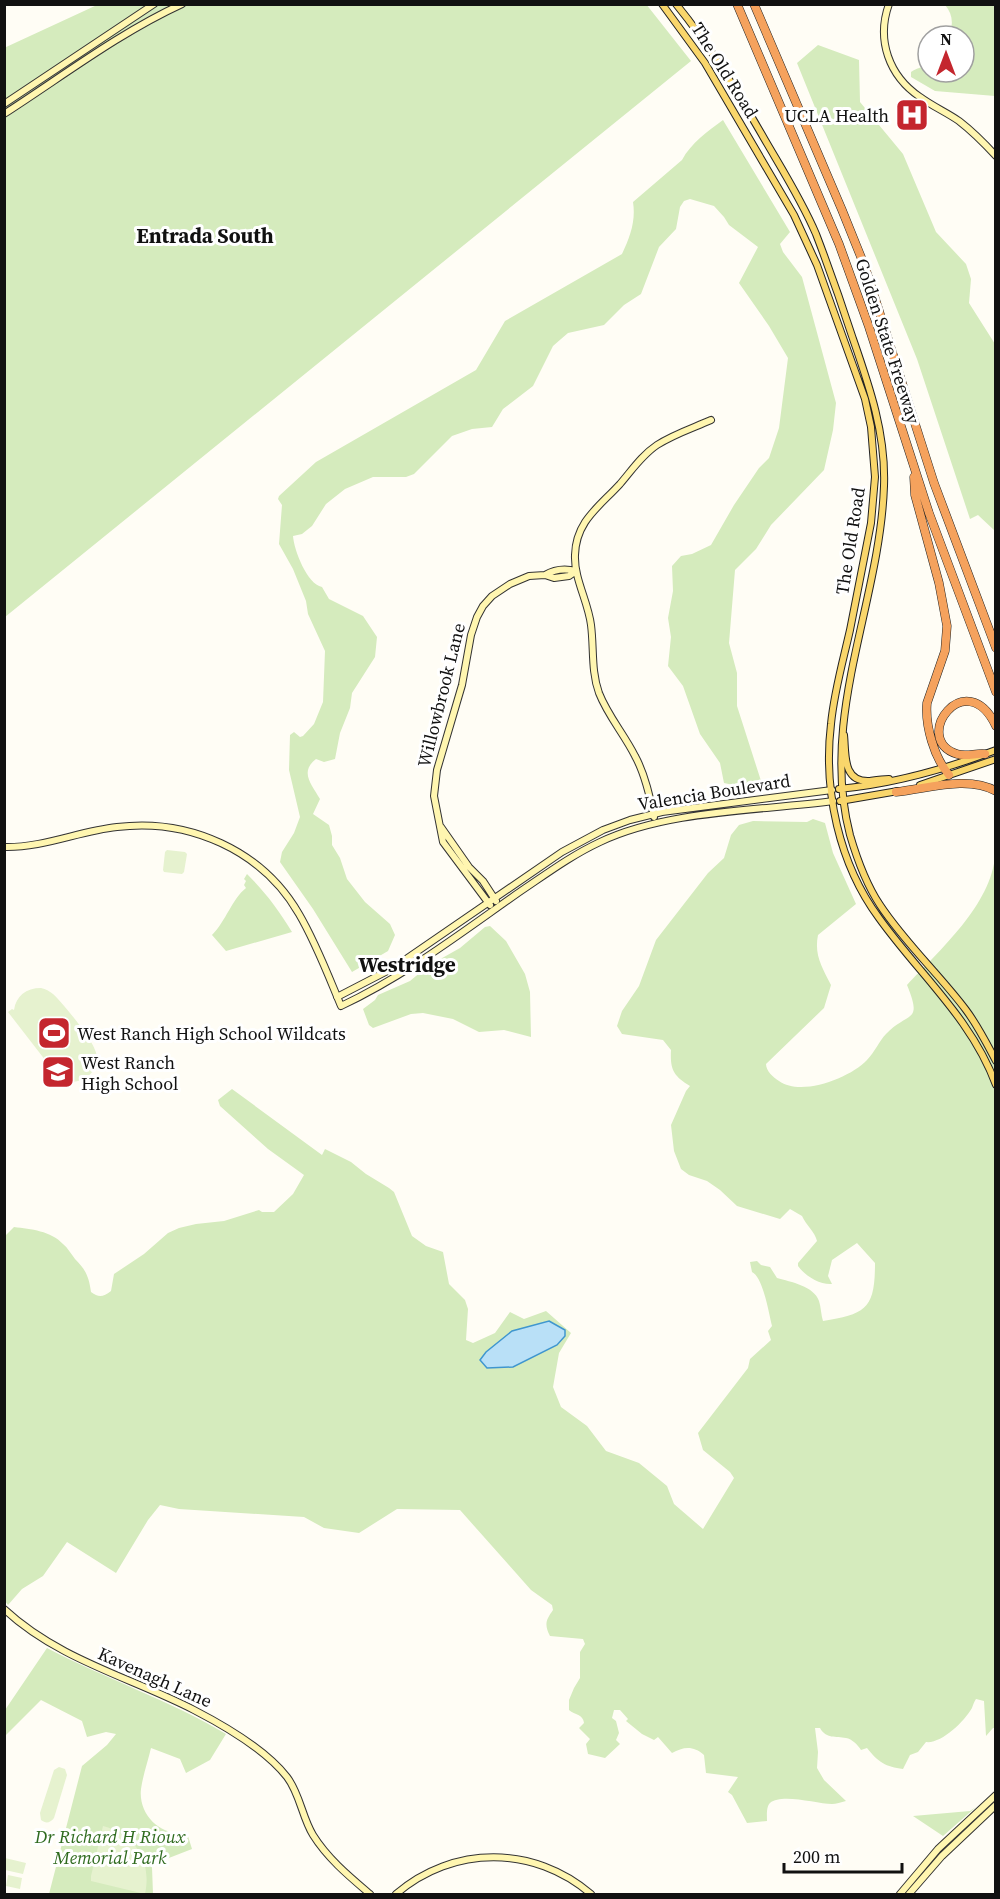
<svg xmlns="http://www.w3.org/2000/svg" width="1000" height="1899" viewBox="0 0 1000 1899" font-family="'Source Serif 4',serif">
<style>
.green{fill:#d5ebbd}
.pitch{fill:#e6f2cf}
.water{fill:#b9e0f7;stroke:#3f96cf;stroke-width:1.5}
.lines{fill:none;stroke-linecap:round;stroke-linejoin:round}
.secondary-casing{stroke:#333;stroke-width:8}
.primary-casing{stroke:#222;stroke-width:8}
.highway-casing{stroke:#222;stroke-width:9}
.secondary{stroke:#fff6b0;stroke-width:6}
.primary{stroke:#f9d66b;stroke-width:6}
.highway{stroke:#f5a25d;stroke-width:8}
.labels{text-anchor:middle;dominant-baseline:central;stroke-width:6;stroke-linejoin:round;paint-order:stroke}
.street-label{font-size:18px;fill:#111;stroke:#fff}
.poi-label{font-size:18px;fill:#111;stroke:#fff;text-anchor:start}
.park-label{font-size:18px;font-style:italic;fill:#2f6b1f;stroke:#fff}
.quarter-label{font-size:21px;font-weight:bold;fill:#111;stroke:#fff}
</style>
<rect width="100%" height="100%" fill="#fffdf5"/>
<path class="green" d="M646 4 691 61 5 617 4 48 97 5Z
M945 5H995V96L935 91 911 77V72C916 68 922 68 928 64V72H964V36H948C954 26 953 14 945 5Z
M818 45 859 60 860 102 903 154 936 232 966 264 971 279 969 303 995 344V531L978 515 970 519 917 359 797 63Z
M723 120 790 232 780 244 783 252 802 277 836 403 833 430 824 470 771 525 756 549 735 570 729 643 737 673V706L762 784 738 786 724 783 720 763 700 734 683 686 668 666 671 637 668 618 673 591 672 566 681 556 692 554 711 545 734 505 759 468 769 458 779 428 788 358 769 326 739 283 758 247 729 225 724 217 714 206 690 199 684 201 680 207 676 229 659 247 641 294 624 305 604 325 568 333 561 339 553 346 533 386 503 409 492 427 472 429 452 436 414 474 406 477H373L345 489 326 504 312 526 302 534 293 536C294 550 307 584 322 587L329 599 363 616 377 637 375 657 352 693 350 708 340 733 335 759 324 762 316 759C299 772 312 785 320 799L313 814 329 825 332 836V845L340 858 347 879 365 902 390 924 395 935 388 951 352 972 313 909 280 862 282 852 294 833 300 817 289 770 290 735 294 732 300 737 303 736 314 724 323 702 325 651 308 614 306 601 293 569 279 544 282 505 278 499 279 496 316 462 476 370 505 321 622 254C630 237 636 221 633 202L682 160C691 143 708 131 723 120Z
M813 819 825 823 833 853 856 904 818 935C814 955 822 967 831 985L824 1008 766 1064C766 1071 773 1077 779 1081 801 1097 850 1078 867 1060 875 1052 879 1041 886 1034 908 1011 923 1024 907 985 939 951 992 904 995 855L996 1728H993L986 1736 984 1701 976 1699C974 1702 973 1705 972 1708 964 1722 941 1744 926 1742L918 1752 910 1755 903 1769C886 1767 878 1762 867 1748L861 1750C858 1745 852 1739 846 1738 836 1736 826 1739 820 1728H815L818 1752 817 1768 824 1780 846 1801C841 1802 836 1804 832 1804 817 1804 782 1793 770 1803 766 1807 767 1816 767 1821L747 1823 732 1795 728 1792 738 1777 706 1773 704 1755C693 1745 683 1747 672 1753L658 1737 654 1740 642 1734 626 1721 628 1719 620 1710H614L612 1718 616 1721 619 1733 616 1740 620 1744 605 1758 588 1754 586 1744 590 1739 579 1728 584 1723C583 1714 575 1715 569 1710V1700L574 1688 580 1678V1652L585 1644 583 1639 550 1636C544 1624 546 1620 553 1610L552 1605 531 1590 460 1510 397 1509 359 1533 324 1528 304 1517 179 1509 160 1505 148 1520 116 1573 67 1542 43 1576 22 1589 8 1605 5 1601V1236L14 1227C31 1229 51 1231 63 1244 68 1248 71 1254 75 1259 86 1270 89 1277 91 1292 99 1298 103 1297 111 1291L114 1274 144 1254 168 1233 179 1228 196 1224 224 1221 259 1210 262 1212H274L293 1194 304 1175 268 1149 220 1106 218 1100 232 1089 322 1155 325 1149 351 1162 366 1174 389 1188 394 1192 412 1236 426 1246 443 1252 449 1284 465 1300 468 1309 466 1340 473 1343 495 1333 510 1312 524 1319 546 1311 571 1333 559 1353 553 1387 561 1407 587 1426 606 1451 639 1463 667 1486 674 1504 703 1529 734 1478 730 1472 703 1450 698 1433 748 1368 750 1359 771 1340 768 1331 772 1326C769 1314 763 1277 752 1272L750 1262 757 1261 761 1265 770 1267 777 1278C791 1282 814 1286 819 1301 821 1307 821 1315 823 1321 866 1314 875 1309 875 1263L857 1243 832 1260 828 1276 832 1284C820 1285 805 1276 798 1266V1263L817 1241C815 1232 806 1225 802 1216L790 1209 780 1219 737 1206 720 1190 707 1181 689 1175 681 1169 674 1151 671 1125 686 1091 690 1086C673 1076 670 1069 671 1050L663 1040 622 1034 617 1026 622 1011 639 986 656 940 708 873 724 858 731 835 739 825 753 821 807 822Z
M247 874C266 893 278 909 292 932L226 951 212 935C226 921 232 899 246 888L244 885 246 881 244 879Z
M490 926 506 941 525 974 530 992 531 1037 504 1030 479 1032 453 1019 423 1013 411 1014 373 1028 369 1025 363 1009 375 1000 378 995 410 981 428 966 460 948 485 927Z
M47 1648C106 1679 169 1700 226 1734L210 1760 186 1773 180 1759 151 1748C148 1761 143 1775 141 1789 138 1815 161 1837 187 1833L192 1849 156 1863 152 1867 153 1894H49L82 1766 107 1745 116 1734 106 1732 87 1737 82 1721 41 1700 5 1736V1710Z
M976 1807 943 1836 913 1816 970 1811Z"/>
<path class="pitch" d="M167 850 185 852 187 854 184 872 182 874 164 872 163 870 165 852Z
M41 988C46 989 49 991 53 994 63 1003 91 1038 95 1050 103 1068 86 1083 69 1082L70 1084 66 1087 8 1012 12 1009 14 1010C16 996 26 988 41 988Z
M59 1767 65 1769 67 1775 54 1818C50 1823 46 1824 41 1820L40 1813 54 1770Z
M103 1826C136 1835 152 1862 145 1894L91 1881V1876Z
M81 1850 90 1852 86 1868 77 1866Z
M5 1858 26 1863 23 1874 5 1870Z
M8 1875 22 1878 20 1889 6 1886Z"/>
<path class="water" d="M549 1321 565 1330V1336L557 1345 513 1367 487 1368 480 1360 486 1352 512 1331Z"/>
<g class="lines">
<defs>
<path id="secondary" d="M889 4C876 40 889 76 920 97 932 106 946 112 959 121 972 131 985 144 996 156
M4 104 154 4
M4 114C63 76 119 33 182 4
M545 575C555 569 564 568 576 571
M654 817C650 796 645 774 635 756 624 734 608 716 599 693 591 671 594 648 591 625 588 601 574 579 575 555 576 521 599 507 620 484 632 470 642 455 657 445 674 434 693 428 711 420
M441 827 469 867 483 881 496 901
M4 847C43 848 79 831 117 827 189 818 262 850 299 914 316 943 328 975 341 1006 405 976 461 933 518 893 545 875 570 856 600 842 667 810 759 811 833 801
M490 905 443 842 434 796 437 770 462 685 471 635 477 617 483 606 492 596 510 584 529 576 545 575 554 578 569 576 576 571
M337 997 393 968 562 852 603 830 630 820 662 812 832 790
M4 1609C59 1660 130 1677 194 1710 225 1726 265 1749 287 1777 300 1794 302 1817 313 1835 328 1859 350 1877 370 1894
M396 1894C453 1845 534 1845 591 1894
M900 1894 938 1849 996 1795
M909 1894 942 1856 996 1805"/>
<path id="primary" d="M662 4 705 63 794 215 817 265 865 399 871 427 875 477 871 523C864 559 857 594 850 630 843 661 834 692 831 724 823 790 839 864 879 918 919 974 972 1019 996 1085
M676 4C711 47 738 93 765 140 783 171 802 201 816 234 829 268 841 302 852 336 869 385 886 433 884 486 880 603 819 717 850 835 857 859 866 884 880 905 905 943 939 974 966 1010 978 1026 987 1044 996 1061
M844 735C846 753 842 782 869 781 876 780 882 779 889 779
M920 785 996 759
M839 789C892 784 946 769 996 750
M840 801 898 791"/>
<path id="highway" d="M737 4 839 244 869 327 929 513 996 692
M754 4 842 210 865 267 934 483 996 648
M914 477 915 495 939 583 947 626 945 651 927 703C925 726 934 757 949 775
M985 754C976 753 966 757 957 754 910 739 966 663 996 726
M896 792C927 789 967 775 996 791"/>
</defs>
<use href="#secondary" class="secondary-casing"/>
<use href="#primary" class="primary-casing"/>
<use href="#highway" class="highway-casing"/>
<use href="#secondary" class="secondary"/>
<use href="#primary" class="primary"/>
<use href="#highway" class="highway"/>
</g>
<defs>
<symbol id="hospital-square" viewBox="-11 -11 22 22"><rect x="-9" y="-9" width="18" height="18" rx="4" fill="#c4262e" stroke="#fff"/><path d="M-5-5h3v3.5h4V-5h3V5h-3V1.5h-4V5h-3Z" fill="#fff"/></symbol>
<symbol id="stadium-square" viewBox="-11 -11 22 22"><rect x="-9" y="-9" width="18" height="18" rx="4" fill="#c4262e" stroke="#fff"/><path d="M0-5a6.5 5 0 1 0 0 10a6.5 5 0 1 0 0-10ZM-3.5-1.8h7v3.6h-7Z" fill="#fff"/></symbol>
<symbol id="school-square" viewBox="-11 -11 22 22"><rect x="-9" y="-9" width="18" height="18" rx="4" fill="#c4262e" stroke="#fff"/><path d="M0-5L7-2L0 1L-7-2ZM-4 1L0 2.5L4 1V4Q0 6-4 4Z" fill="#fff"/></symbol>
</defs>
<g fill-rule="evenodd">
<use href="#hospital-square" x="893" y="96" width="38" height="38"/>
<use href="#stadium-square" x="35" y="1014" width="38" height="38"/>
<use href="#school-square" x="39" y="1053" width="38" height="38"/>
</g>
<g class="labels">
<g class="street-label">
<text transform="translate(725 70) rotate(58)">The Old Road</text>
<text transform="translate(888 341) rotate(72)">Golden State Freeway</text>
<text transform="translate(850 541) rotate(-81)">The Old Road</text>
<text transform="translate(441 695) rotate(-76)">Willowbrook Lane</text>
<text transform="translate(714 792) rotate(-9)">Valencia Boulevard</text>
<text transform="translate(155 1677) rotate(24)">Kavenagh Lane</text>
</g>
<g class="poi-label">
<text x="889" y="115" text-anchor="end">UCLA Health</text>
<text x="77" y="1033">West Ranch High School Wildcats</text>
<text x="81" y="1062">West Ranch<tspan x="81" dy="21">High School</tspan></text>
</g>
<g class="park-label">
<text x="110" y="1836">Dr Richard H Rioux<tspan x="110" dy="21">Memorial Park</tspan></text>
</g>
<g class="quarter-label">
<text x="205" y="235">Entrada South</text>
<text x="407" y="964">Westridge</text>
</g>
</g>
<rect width="1000" height="1899" fill="none" stroke="#111111" stroke-width="12"/>
<g transform="translate(946 54)"><circle r="28" fill="#ffffff" stroke="#a0a0a0" stroke-width="1.5"/>
<path d="M0-4.5L10 22L0 15L-10 22Z" fill="#c4262e"/>
<text y="-9" font-size="16" font-weight="bold" text-anchor="middle" fill="#111111">N</text>
</g>
<path d="M784 1863v9h118v-9" fill="none" stroke="#111111" stroke-width="3"/>
<text x="793" y="1863" font-size="18" fill="#111111" stroke="#ffffff" stroke-width="4.5" paint-order="stroke">200 m</text>
</svg>
